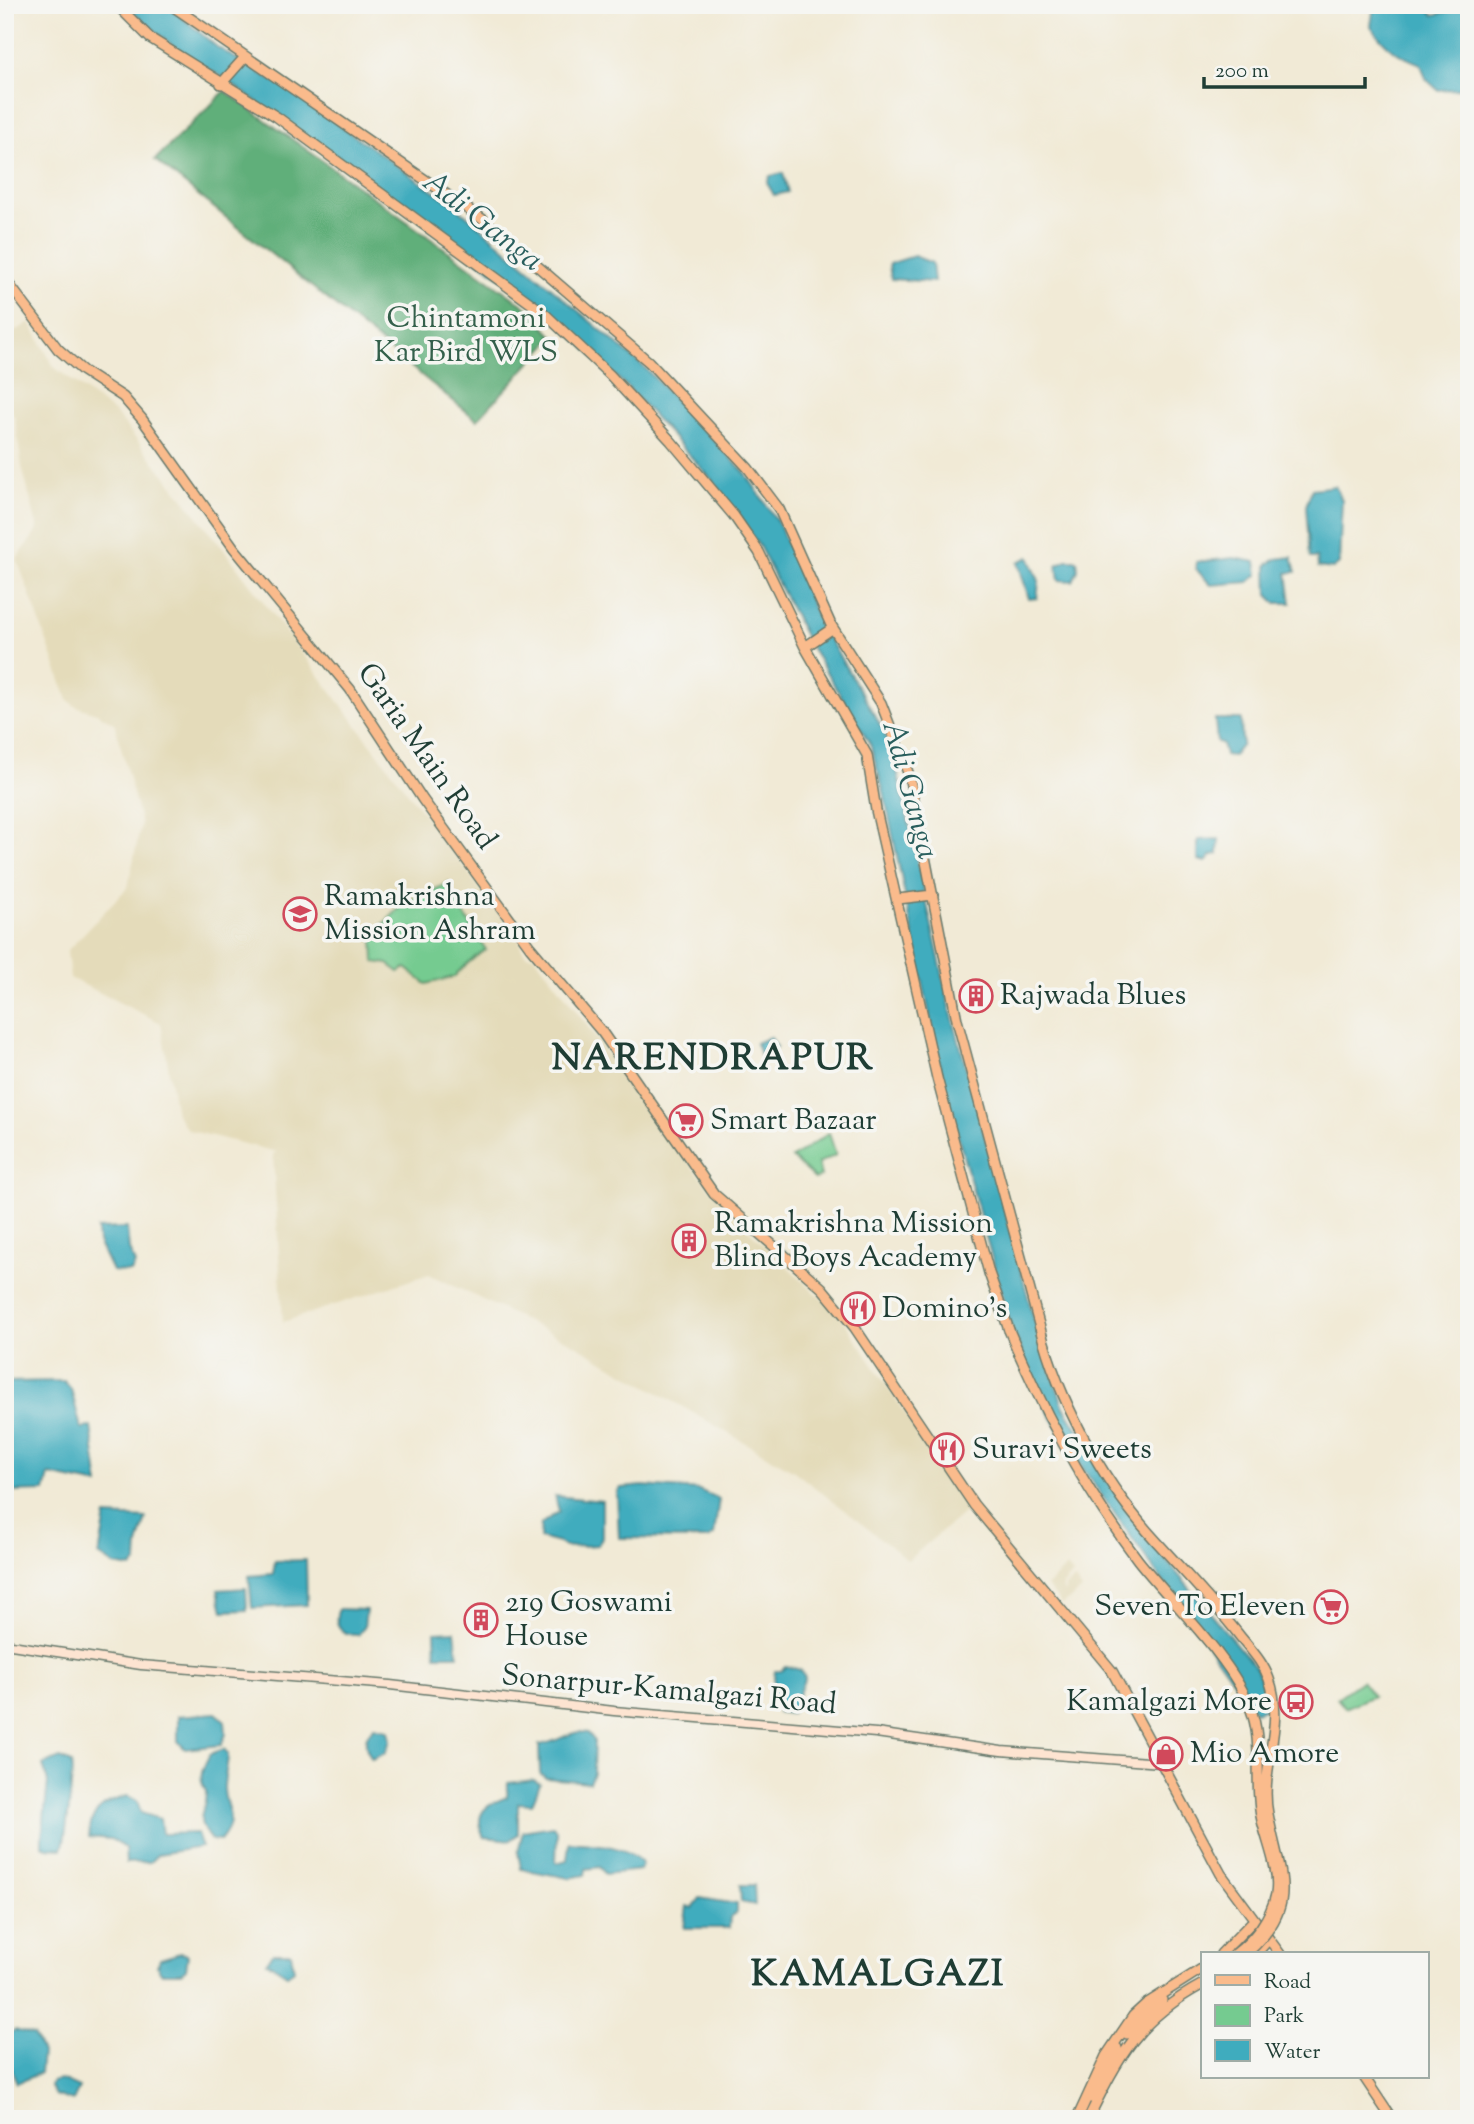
<svg xmlns="http://www.w3.org/2000/svg" width="1474" height="2124" viewBox="0 0 1474 2124" font-family="'Sorts Mill Goudy',serif">
<style>
.built{fill:#e4dbba}
.green{fill:#75cb90;stroke:#4a8462;stroke-width:2}
.forest{fill:#60af7a;stroke:#407657;stroke-width:2}
.water{fill:#3facbe;stroke:#2f7479;stroke-width:2}
.lines{fill:none;stroke-linecap:round;stroke-linejoin:round}
.secondary-casing{stroke:#687a6d;stroke-width:11}
.primary-casing{stroke:#687a6d;stroke-width:12}
.secondary{stroke:#fde4d1;stroke-width:8}
.primary{stroke:#fabb8c;stroke-width:9}
.primary-bridge-casing{stroke:#687a6d;stroke-width:12;stroke-linecap:butt}
.primary-bridge{stroke:#fabb8c;stroke-width:9}
.labels{text-anchor:middle;dominant-baseline:central;stroke-width:7;stroke-linejoin:round;paint-order:stroke}
.park-label{font-size:30px;fill:#34604b;stroke:#f6f6f2}
.street-label{font-size:30px;fill:#1f3d34;stroke:#f6f6f2}
.poi-label{font-size:30px;fill:#1f3d34;stroke:#f6f6f2;text-anchor:start}
.water-label{font-size:32px;font-style:italic;fill:#295e5d;stroke:#f6f6f2}
.district-label{font-size:37px;font-weight:bold;letter-spacing:2px;fill:#1f3d34;stroke:#f6f6f2}
</style>
<rect width="100%" height="100%" fill="#f6f6f2"/>
<filter id="ink" filterUnits="userSpaceOnUse"><feTurbulence type="fractalNoise" baseFrequency=".0143" numOctaves="2"/><feDisplacementMap in="SourceGraphic" scale="14" xChannelSelector="R" yChannelSelector="G"/><feConvolveMatrix kernelMatrix="1 2 1 2 8 2 1 2 1" color-interpolation-filters="sRGB"/></filter>
<filter id="wash" filterUnits="userSpaceOnUse"><feTurbulence type="fractalNoise" baseFrequency=".00686" numOctaves="4" result="noise"/><feDisplacementMap in="SourceGraphic" scale="28" xChannelSelector="R" yChannelSelector="G"/><feGaussianBlur stdDeviation="1.57" result="paint"/><feColorMatrix in="noise" values="0 0 0 0 0 0 0 0 0 0 0 0 0 0 0 0 0 1.4 0 .05"/><feComposite in="paint" operator="in"/></filter>
<g filter="url(#wash)">
<rect width="100%" height="100%" fill="#f1ead6"/>
<path class="built" d="M30 322 54 367 116 414 222 547 520 941 521 948 526 955 534 956 557 985 694 1169 731 1214 842 1318 968 1509 908 1560 794 1471 574 1344 429 1274 283 1322 273 1154 277 1152 188 1130 176 1114 161 1023 70 978 67 951 128 887 141 824 115 724 99 714 75 706 68 700 17 559 38 529 22 467 15 419 5 394V338Z
M1067 1567 1073 1574 1061 1588 1065 1593V1587L1075 1580 1082 1590 1062 1605 1047 1586Z"/>
<path class="green" d="M449 883 453 896 486 950C479 953 458 971 454 977L426 984 406 968 399 972 388 964 374 962 373 934 406 902Z
M829 1133 836 1155 818 1163 821 1176 815 1179 792 1158Z
M1361 1681 1373 1696 1345 1708 1337 1698Z"/>
<path class="forest" d="M225 91 526 307 554 337 477 420 155 160Z"/>
<path class="water" d="M125 5H167L217 47 290 91 458 208 645 368 746 474 779 524 818 620 884 731 896 766 951 1011 1038 1334 1064 1407 1142 1531 1256 1668 1271 1706 1255 1712 1081 1466 1046 1408 1011 1327 944 1086 884 793 870 744 808 642 759 546 714 482 627 387 542 307 222 77 186 57Z
M1374 5C1394 5 1421 0 1434 15L1469 5V84L1457 89 1438 90 1426 79 1421 64C1397 55 1385 47 1371 26Z
M783 173 788 192 774 195 767 183 770 176Z
M914 256 932 263 934 282 891 279 889 264Z
M1335 486 1342 500 1339 564 1333 569 1318 567 1317 558H1310L1306 506 1312 489Z
M1029 557 1039 581 1037 598 1029 599 1018 562Z
M1292 557 1296 572 1287 573 1291 603H1276L1268 595 1267 565 1276 559Z
M1234 558 1256 562 1258 574 1249 582 1211 585 1196 569V562Z
M1067 560H1077L1078 570 1073 581 1059 580 1057 565Z
M1215 719H1241L1242 745 1233 756 1225 755 1222 743 1217 742Z
M1219 839 1218 854 1212 855 1206 862 1198 860V840Z
M770 1037 777 1047 761 1057 756 1043Z
M127 1228 129 1249 135 1264 131 1272 112 1271 98 1242 97 1229Z
M64 1381 71 1389 81 1428 91 1427 99 1485 49 1475 45 1491 5 1492V1382Z
M643 1486 699 1490 719 1499 714 1535 707 1539 619 1538 617 1492 621 1488Z
M555 1496 602 1501V1537L598 1545 565 1547 559 1543 540 1538 541 1524 559 1511Z
M106 1516 146 1518 138 1545 137 1562 131 1568 114 1565 99 1555Z
M306 1560 307 1605 252 1608 249 1576 273 1574 275 1561Z
M246 1588 247 1610 223 1611 218 1590Z
M339 1609 366 1610 364 1627 358 1635C342 1636 332 1623 339 1609Z
M455 1631 458 1655H436L435 1632Z
M786 1666 801 1670 805 1677 791 1714 778 1712 772 1694 775 1671H781Z
M216 1713 225 1721 226 1734 221 1745 185 1749 178 1741V1716Z
M374 1727 388 1730 390 1741 385 1753 372 1759C364 1748 363 1737 374 1727Z
M579 1732 588 1733 594 1740 593 1774 589 1782 546 1778 540 1773 539 1745C559 1742 564 1734 579 1732Z
M224 1749 228 1754C228 1766 224 1776 224 1788 224 1811 240 1817 220 1841L211 1840C192 1817 206 1814 206 1791 197 1777 203 1768 210 1754Z
M60 1758 71 1763C74 1774 66 1837 62 1849L47 1848 42 1844V1837L48 1782 43 1765Z
M534 1780 540 1784 532 1804 518 1803V1834L511 1840 484 1837C472 1812 488 1804 507 1797L508 1783Z
M128 1796 137 1801 141 1813 160 1819 162 1834 197 1833 202 1847 158 1854 150 1862 126 1863 125 1848 111 1839 89 1837C90 1810 104 1802 128 1796Z
M553 1826 557 1832 556 1863 567 1860 569 1842C591 1844 628 1844 642 1864L640 1870 605 1874 600 1867 586 1869 585 1875 569 1878 521 1869 518 1852 523 1831Z
M740 1885H754L755 1905 741 1902Z
M700 1898 737 1904V1913L730 1917 729 1928H684L687 1906 693 1908Z
M180 1953 188 1955 186 1969 181 1973H161L157 1966 160 1959Z
M273 1953H291L294 1970 287 1975 267 1962Z
M15 2030 34 2035 42 2053 40 2073 17 2083 5 2054 6 2035Z
M61 2080 79 2088 73 2101 55 2095 50 2087 51 2082Z"/>
</g>
<g filter="url(#ink)">
<g class="lines">
<defs>
<path id="secondary" d="M5 1644 141 1665 390 1685 614 1711 876 1733 1001 1751 1161 1763"/>
<path id="primary" d="M117 5 150 38 277 117 544 313 610 375 671 441 734 516 759 552 805 647 867 755 876 810 937 1078 989 1273 1009 1330
M171 5 485 221 649 362 748 468 779 509 831 625 881 703 909 775 957 1020 1040 1328
M221 84 245 57
M5 279 58 349 83 371 123 397 142 419 234 548 350 689 423 800 530 947 602 1032 714 1194 822 1288 855 1328 974 1505 1112 1671 1221 1874 1280 1954
M805 647 833 628
M898 899 933 895
M1221 1954 1253 1921
M1256 1954 1269 1939
M1127 2034 1162 2000
M1364 2077 1392 2119
M1091 2098 1117 2048
M1077 2119 1106 2056 1133 2016 1146 2004 1203 1968
M1088 2119C1120 2054 1138 2019 1203 1984"/>
</defs>
<use href="#secondary" class="secondary-casing"/>
<use href="#primary" class="primary-casing"/>
<use href="#secondary" class="secondary"/>
<use href="#primary" class="primary"/>
<defs>
<path id="primary-bridge" d="M1040 1328C1058 1398 1100 1477 1148 1532 1179 1567 1211 1599 1239 1635 1250 1649 1263 1662 1269 1679 1286 1724 1259 1769 1268 1814 1279 1876 1302 1904 1246 1954
M1009 1330C1043 1412 1084 1489 1138 1560 1171 1602 1231 1657 1250 1707 1264 1743 1254 1780 1261 1816 1266 1841 1280 1869 1276 1894 1271 1918 1254 1940 1235 1954"/>
</defs>
<use href="#primary-bridge" class="primary-bridge-casing"/>
<use href="#primary-bridge" class="primary-bridge"/>
</g>
</g>
<defs>
<symbol id="school-ring" viewBox="-11 -11 22 22"><circle r="9.5" fill="#f6f6f2" stroke="#d1495b" stroke-width="1.5"/><path d="M0-5L7-2L0 1L-7-2ZM-4 1L0 2.5L4 1V4Q0 6-4 4Z" fill="#d1495b"/></symbol>
<symbol id="building-ring" viewBox="-11 -11 22 22"><circle r="9.5" fill="#f6f6f2" stroke="#d1495b" stroke-width="1.5"/><path d="M-4-6H4V6H1V3H-1V6H-4ZM-2.5-4.3h1.7v1.8h-1.7ZM.8-4.3h1.7v1.8H.8ZM-2.5-1h1.7V.8h-1.7ZM.8-1h1.7V.8H.8Z" fill="#d1495b"/></symbol>
<symbol id="supermarket-ring" viewBox="-11 -11 22 22"><circle r="9.5" fill="#f6f6f2" stroke="#d1495b" stroke-width="1.5"/><path d="M-6-5.5h2.5l.6 2H6L4.5 2H-2.5L-4.4-4H-6ZM-1.5 3.2a1.3 1.3 0 1 0 .1 0ZM3 3.2a1.3 1.3 0 1 0 .1 0Z" fill="#d1495b"/></symbol>
<symbol id="restaurant-ring" viewBox="-11 -11 22 22"><circle r="9.5" fill="#f6f6f2" stroke="#d1495b" stroke-width="1.5"/><path d="M-5-6h1v4h1v-4h1v4h1v-4h1v5L-1.5 .5V6h-2V.5L-5-1ZM5-6V6H3V1.5H1.5Q1.5-4 5-6Z" fill="#d1495b"/></symbol>
<symbol id="bus-ring" viewBox="-11 -11 22 22"><circle r="9.5" fill="#f6f6f2" stroke="#d1495b" stroke-width="1.5"/><path d="M-5-6H5V4H4V6H2V4H-2V6H-4V4H-5ZM-3.5-4V0h7V-4ZM-3.5 1.2v1.5H-2V1.2ZM2 1.2v1.5H3.5V1.2Z" fill="#d1495b"/></symbol>
<symbol id="shop-ring" viewBox="-11 -11 22 22"><circle r="9.5" fill="#f6f6f2" stroke="#d1495b" stroke-width="1.5"/><path d="M-5-2.5h2.3a2.7 3.5 0 0 1 5.4 0H5L5.5 6h-11ZM-1.5-2.5h3a1.5 2.3 0 0 0-3 0Z" fill="#d1495b"/></symbol>
</defs>
<g fill-rule="evenodd">
<use href="#school-ring" x="281" y="895" width="38" height="38"/>
<use href="#building-ring" x="957" y="977" width="38" height="38"/>
<use href="#supermarket-ring" x="667" y="1102" width="38" height="38"/>
<use href="#building-ring" x="670" y="1222" width="38" height="38"/>
<use href="#restaurant-ring" x="839" y="1290" width="38" height="38"/>
<use href="#restaurant-ring" x="928" y="1431" width="38" height="38"/>
<use href="#supermarket-ring" x="1312" y="1588" width="38" height="38"/>
<use href="#building-ring" x="462" y="1601" width="38" height="38"/>
<use href="#bus-ring" x="1277" y="1683" width="38" height="38"/>
<use href="#shop-ring" x="1147" y="1735" width="38" height="38"/>
</g>
<g class="labels">
<g class="park-label">
<text x="466" y="319">Chintamoni<tspan x="466" dy="34">Kar Bird WLS</tspan></text>
</g>
<g class="street-label">
<text transform="translate(426 757) rotate(55)">Garia Main Road</text>
<text transform="translate(669 1691) rotate(5)">Sonarpur-Kamalgazi Road</text>
</g>
<g class="poi-label">
<text x="324" y="897">Ramakrishna<tspan x="324" dy="34">Mission Ashram</tspan></text>
<text x="1000" y="996">Rajwada Blues</text>
<text x="710" y="1121">Smart Bazaar</text>
<text x="714" y="1224">Ramakrishna Mission<tspan x="714" dy="34">Blind Boys Academy</tspan></text>
<text x="882" y="1309">Domino's</text>
<text x="972" y="1450">Suravi Sweets</text>
<text x="505" y="1603">219 Goswami<tspan x="505" dy="34">House</tspan></text>
<text x="1306" y="1607" text-anchor="end">Seven To Eleven</text>
<text x="1272" y="1702" text-anchor="end">Kamalgazi More</text>
<text x="1190" y="1754">Mio Amore</text>
</g>
<g class="water-label">
<text transform="translate(482 222) rotate(38)">Adi Ganga</text>
<text transform="translate(909 790) rotate(75)">Adi Ganga</text>
</g>
<g class="district-label">
<text x="713" y="1060">NARENDRAPUR</text>
<text x="878" y="1976">KAMALGAZI</text>
</g>
</g>
<rect width="1474" height="2124" fill="none" stroke="#f6f6f2" stroke-width="28"/>
<rect x="1201" y="1952" width="228" height="126" fill="#f6f6f2" stroke="#a0aca6" stroke-width="2"/>
<rect x="1215" y="1975" width="35" height="10" fill="#fabb8c" stroke="#a0aca6" stroke-width="2"/>
<text x="1264" y="1988" font-size="21" fill="#1f3d34">Road</text>
<rect x="1215" y="2005" width="35" height="21" fill="#75cb90" stroke="#a0aca6" stroke-width="2"/>
<text x="1264" y="2022" font-size="21" fill="#1f3d34">Park</text>
<rect x="1215" y="2040" width="35" height="21" fill="#3facbe" stroke="#a0aca6" stroke-width="2"/>
<text x="1264" y="2058" font-size="21" fill="#1f3d34">Water</text>
<path d="M1204 77v10h161v-10" fill="none" stroke="#1f3d34" stroke-width="3.5"/>
<text x="1215" y="77" font-size="21" fill="#1f3d34" stroke="#f6f6f2" stroke-width="5" paint-order="stroke">200 m</text>
</svg>
